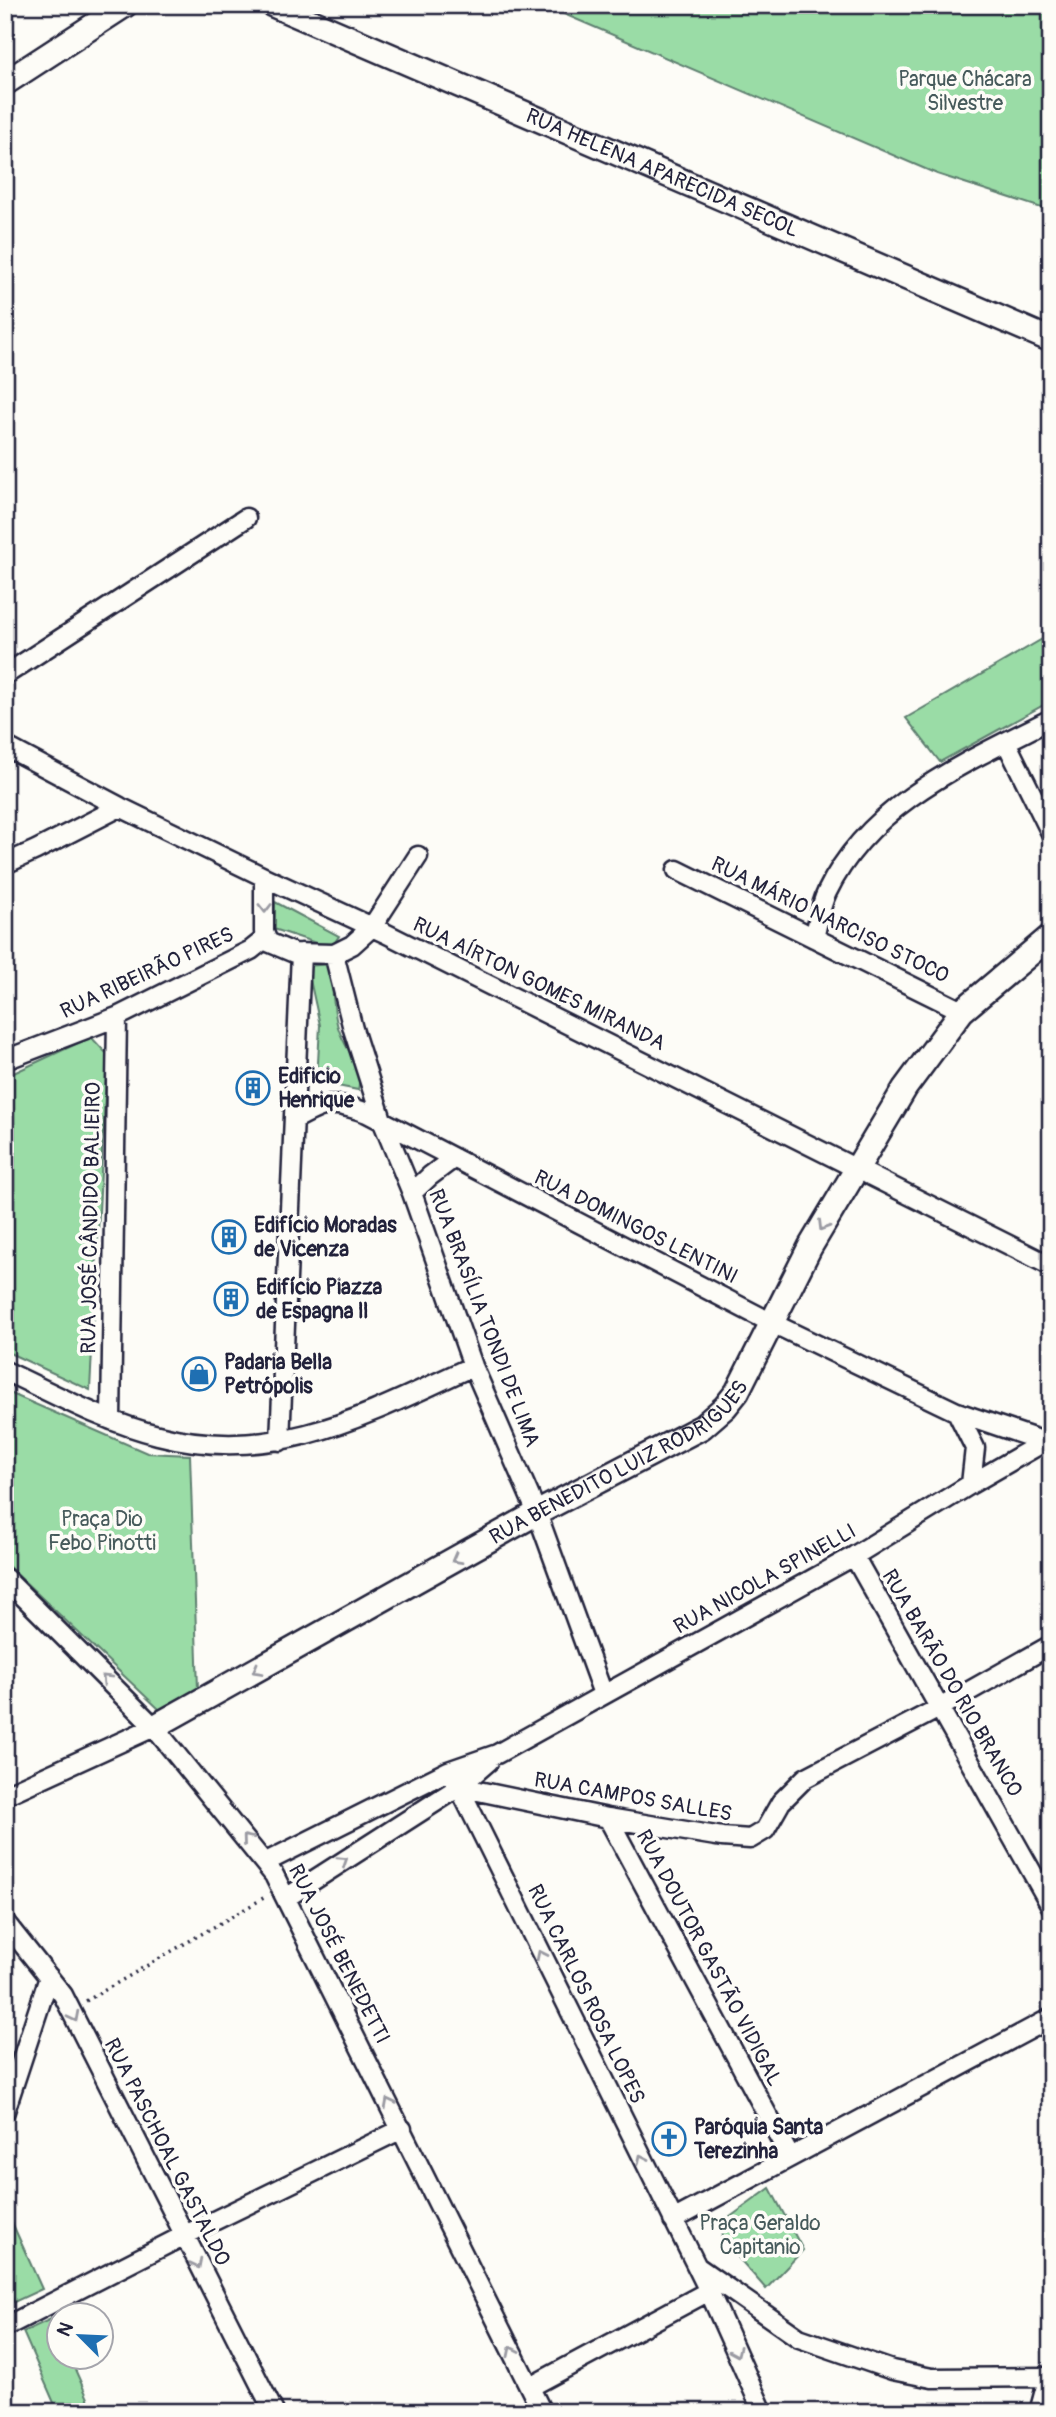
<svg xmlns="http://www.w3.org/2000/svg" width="1056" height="2417" viewBox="0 0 1056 2417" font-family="Pangolin,sans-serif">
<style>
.green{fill:#9adca6;stroke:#5e7f70;stroke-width:2}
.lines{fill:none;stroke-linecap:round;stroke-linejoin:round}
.minor-casing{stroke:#22223b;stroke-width:23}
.tertiary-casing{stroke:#22223b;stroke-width:28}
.path{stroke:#22223b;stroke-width:3.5;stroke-dasharray:2 5;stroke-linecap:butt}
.minor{stroke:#fdfcf7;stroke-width:18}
.tertiary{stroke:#fdfcf7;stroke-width:23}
.oneway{stroke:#9a9aa2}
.labels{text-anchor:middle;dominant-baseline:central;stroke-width:7;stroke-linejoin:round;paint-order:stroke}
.park-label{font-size:21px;fill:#465a5b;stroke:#fdfcf7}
.street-label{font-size:21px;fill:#22223b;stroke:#fdfcf7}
.poi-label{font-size:21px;font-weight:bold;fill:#22223b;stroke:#fdfcf7;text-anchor:start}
</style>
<rect width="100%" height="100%" fill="#fdfcf7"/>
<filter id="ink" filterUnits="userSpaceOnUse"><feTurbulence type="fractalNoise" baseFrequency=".0143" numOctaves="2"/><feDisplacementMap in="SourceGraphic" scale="14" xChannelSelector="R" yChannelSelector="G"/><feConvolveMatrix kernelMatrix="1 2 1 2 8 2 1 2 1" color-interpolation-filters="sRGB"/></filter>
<g filter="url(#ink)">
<path class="green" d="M543 5H1051V211L937 174Z
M1051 634V701L940 762 906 718Z
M275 902 339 936 331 948 274 929Z
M330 964C333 983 332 1012 339 1030 346 1052 364 1065 358 1090L317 1082 320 1025 307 966Z
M91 1037 107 1054 90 1390 5 1351V1077Z
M5 1391 147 1453 190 1455 198 1689 160 1710 5 1563Z
M770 2188 803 2250 766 2289 721 2238 726 2220Z
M5 2207 42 2289 14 2302 5 2283Z
M53 2318 59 2333 60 2358H70L94 2412H58L23 2332Z"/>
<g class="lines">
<defs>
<path id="minor" d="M5 675 246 518
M1006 742 1051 833
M5 746 120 807 264 877 385 933 1051 1266
M5 864 36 850 120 807
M677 870 962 1011
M264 877V932L268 942 294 953 334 954 352 945 372 927 418 856
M814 938C818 923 820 906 827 892 870 802 967 762 1051 719
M334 954 353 1029 382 1120 412 1193 473 1366 537 1513 603 1694
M5 1060 117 1017 251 950 266 938
M294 1120C326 1102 332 1100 367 1113L772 1323 957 1412 1045 1442
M412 1193 430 1176 454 1158
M5 1371C55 1394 104 1422 158 1435 277 1466 368 1414 473 1366
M957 1412 975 1448 971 1484
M111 1420 117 1017
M280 1441 301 953
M854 1556 1051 1906
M5 1578 154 1727 274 1875 542 2412
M454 1780 459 1787 608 1818 722 1837 750 1839 765 1830 781 1802 805 1778 941 1707 1051 1645
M459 1787 709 2291 763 2412
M5 1795 154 1727
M608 1818 790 2157
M266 1862 448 1771 497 1754 854 1556 971 1484 1051 1438
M286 1898 459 1787 489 1761
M5 1922 63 1995 274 2412
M5 2111 49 1977
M673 2220 1051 2018
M699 2268 799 2338 892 2370 932 2378 1051 2377
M5 2327 183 2236 402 2129
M530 2387 709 2291
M1039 2412 1048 2379"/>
<g id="tertiary">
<path id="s1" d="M273 5 1051 340"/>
<path d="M5 83 125 5"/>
<path id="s2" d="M154 1727 537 1513 702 1427 725 1407 737 1392 810 1247 905 1088 962 1011 1051 936"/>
</g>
</defs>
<use href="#minor" class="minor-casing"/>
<use href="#tertiary" class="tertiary-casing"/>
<path class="path" d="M86 2001 267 1896"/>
<use href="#minor" class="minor"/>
<use href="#tertiary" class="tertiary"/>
</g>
<defs><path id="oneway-chevron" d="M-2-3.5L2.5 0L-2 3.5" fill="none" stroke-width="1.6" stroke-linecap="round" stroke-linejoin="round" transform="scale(1.75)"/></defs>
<g class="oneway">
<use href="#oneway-chevron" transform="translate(265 908) rotate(90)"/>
<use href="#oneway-chevron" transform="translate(823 1226) rotate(121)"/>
<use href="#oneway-chevron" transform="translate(456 1559) rotate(151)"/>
<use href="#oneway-chevron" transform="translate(257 1670) rotate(151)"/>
<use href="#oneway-chevron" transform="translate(106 1679) rotate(-135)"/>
<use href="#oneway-chevron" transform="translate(247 1839) rotate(-130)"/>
<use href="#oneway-chevron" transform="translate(343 1861) rotate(-33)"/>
<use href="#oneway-chevron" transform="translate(541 1955) rotate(-116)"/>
<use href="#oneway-chevron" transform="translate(74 2017) rotate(63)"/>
<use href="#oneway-chevron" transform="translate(389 2103) rotate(-117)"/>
<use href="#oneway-chevron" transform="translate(642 2159) rotate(-116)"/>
<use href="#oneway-chevron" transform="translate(197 2264) rotate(63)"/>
<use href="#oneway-chevron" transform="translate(512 2351) rotate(-116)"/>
<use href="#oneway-chevron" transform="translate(736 2352) rotate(66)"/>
</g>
</g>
<defs>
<symbol id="building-ring" viewBox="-11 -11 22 22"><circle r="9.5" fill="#fdfcf7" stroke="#1f6fb2" stroke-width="1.5"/><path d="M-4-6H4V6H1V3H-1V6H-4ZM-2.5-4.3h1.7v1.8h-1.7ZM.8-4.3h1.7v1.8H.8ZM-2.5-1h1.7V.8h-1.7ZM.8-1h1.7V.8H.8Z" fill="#1f6fb2"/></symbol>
<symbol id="shop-ring" viewBox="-11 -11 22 22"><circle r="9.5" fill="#fdfcf7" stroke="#1f6fb2" stroke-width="1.5"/><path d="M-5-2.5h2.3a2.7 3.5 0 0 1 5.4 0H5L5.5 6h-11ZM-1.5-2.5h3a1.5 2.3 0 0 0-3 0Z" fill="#1f6fb2"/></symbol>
<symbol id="church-ring" viewBox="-11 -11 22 22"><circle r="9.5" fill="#fdfcf7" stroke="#1f6fb2" stroke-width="1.5"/><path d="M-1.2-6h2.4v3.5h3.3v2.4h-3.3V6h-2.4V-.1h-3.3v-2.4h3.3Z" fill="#1f6fb2"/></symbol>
</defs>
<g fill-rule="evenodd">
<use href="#building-ring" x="234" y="1069" width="38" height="38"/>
<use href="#building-ring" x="210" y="1218" width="38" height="38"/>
<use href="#building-ring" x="212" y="1280" width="38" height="38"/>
<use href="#shop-ring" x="180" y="1355" width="38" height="38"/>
<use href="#church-ring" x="650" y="2120" width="38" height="38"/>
</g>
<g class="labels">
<g class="park-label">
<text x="965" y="79">Parque Chácara<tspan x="965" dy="24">Silvestre</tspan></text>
<text x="102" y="1519">Praça Dio<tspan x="102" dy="24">Febo Pinotti</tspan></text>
<text x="760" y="2223">Praça Geraldo<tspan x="760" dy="24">Capitanio</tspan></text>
</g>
<g class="street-label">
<text stroke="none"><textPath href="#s1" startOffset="424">RUA HELENA APARECIDA SECOL</textPath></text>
<text transform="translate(830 920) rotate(26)">RUA MÁRIO NARCISO STOCO</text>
<text transform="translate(147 973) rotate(-25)">RUA RIBEIRÃO PIRES</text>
<text transform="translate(539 984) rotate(26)">RUA AÍRTON GOMES MIRANDA</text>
<text transform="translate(91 1218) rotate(-89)">RUA JOSÉ CÂNDIDO BALIEIRO</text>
<text transform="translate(636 1227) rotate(27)">RUA DOMINGOS LENTINI</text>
<text transform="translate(484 1318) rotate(69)">RUA BRASÍLIA TONDI DE LIMA</text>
<text stroke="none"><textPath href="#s2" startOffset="536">RUA BENEDITO LUIZ RODRIGUES</textPath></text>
<text transform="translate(765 1579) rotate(-29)">RUA NICOLA SPINELLI</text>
<text transform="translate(952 1683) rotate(60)">RUA BARÃO DO RIO BRANCO</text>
<text transform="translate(633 1797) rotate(10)">RUA CAMPOS SALLES</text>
<text transform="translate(339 1954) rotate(63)">RUA JOSÉ BENEDETTI</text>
<text transform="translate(709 1958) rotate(62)">RUA DOUTOR GASTÃO VIDIGAL</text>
<text transform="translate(586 1994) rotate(64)">RUA CARLOS ROSA LOPES</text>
<text transform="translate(167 2152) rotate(63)">RUA PASCHOAL GASTALDO</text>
</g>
<g class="poi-label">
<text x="278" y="1076">Edificio<tspan x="278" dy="24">Henrique</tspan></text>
<text x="254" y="1225">Edifício Moradas<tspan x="254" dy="24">de Vicenza</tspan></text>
<text x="256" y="1287">Edifício Piazza<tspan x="256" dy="24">de Espagna ll</tspan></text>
<text x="224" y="1362">Padaria Bella<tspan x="224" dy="24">Petrópolis</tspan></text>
<text x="694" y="2127">Paróquia Santa<tspan x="694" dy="24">Terezinha</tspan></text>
</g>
</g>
<rect width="1056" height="2417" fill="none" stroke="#fdfcf7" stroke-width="28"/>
<rect x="14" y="14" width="1028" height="2389" fill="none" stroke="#22223b" stroke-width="2.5" filter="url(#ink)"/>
<g transform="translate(80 2336) rotate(294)"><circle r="33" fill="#fdfcf7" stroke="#a5a5ac" stroke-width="2"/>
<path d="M0-5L12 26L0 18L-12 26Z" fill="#1f6fb2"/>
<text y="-10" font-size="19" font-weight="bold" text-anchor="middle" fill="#22223b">N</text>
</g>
</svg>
